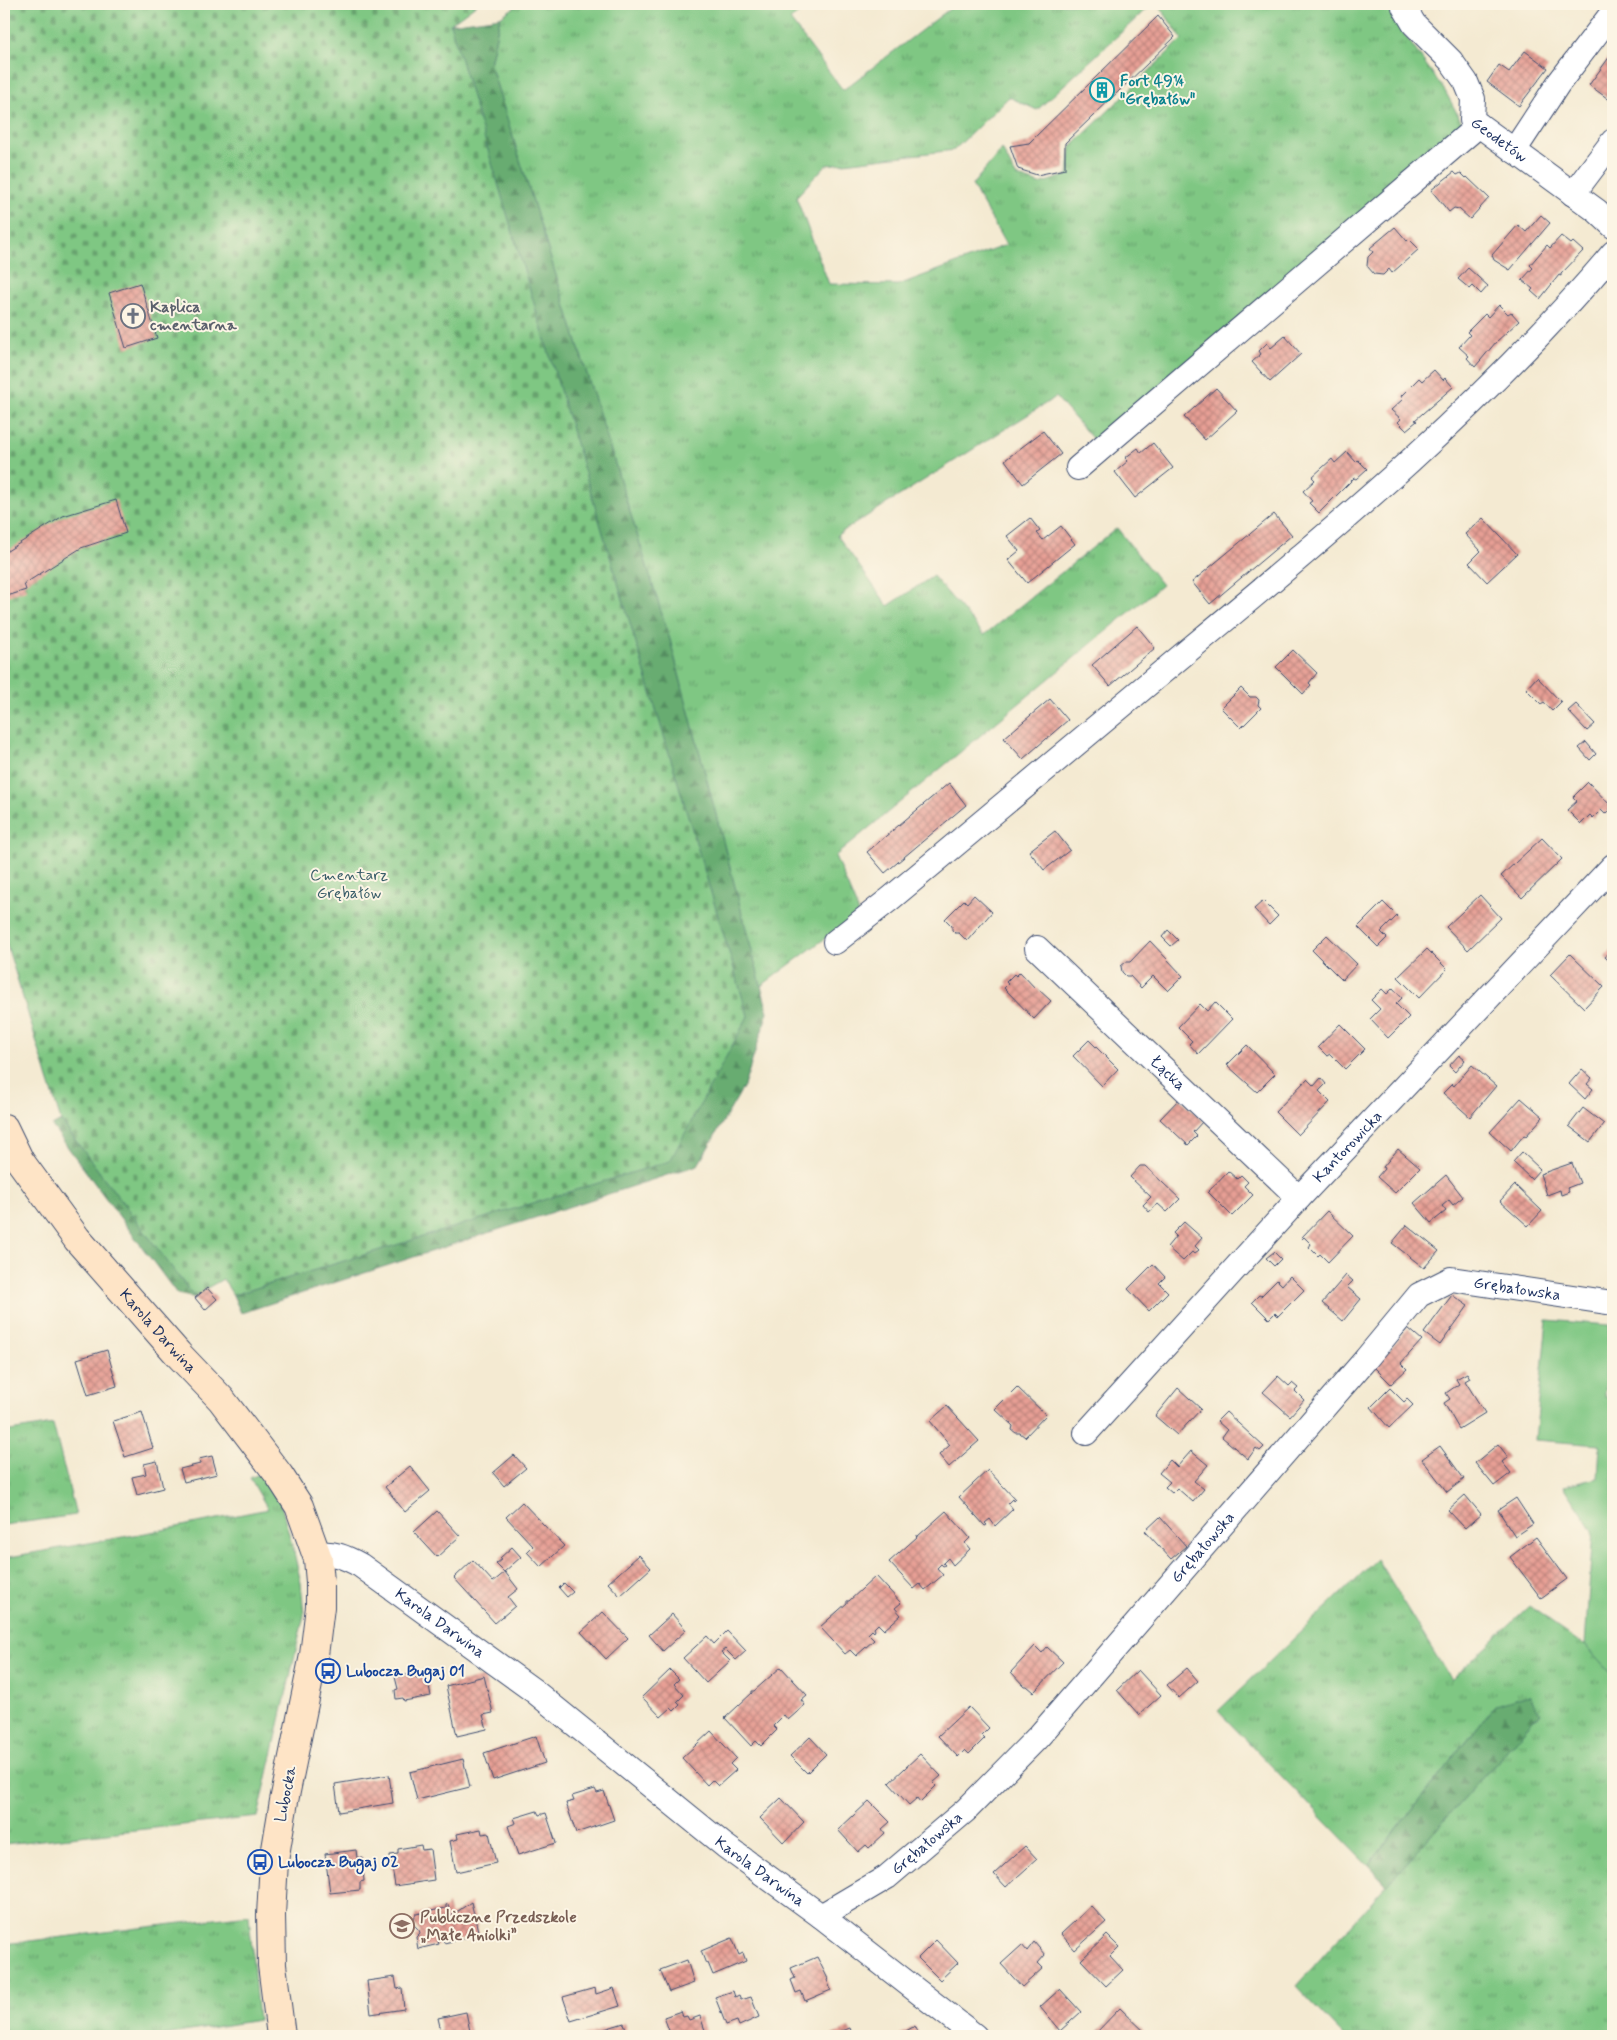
<svg xmlns="http://www.w3.org/2000/svg" width="1617" height="2040" viewBox="0 0 1617 2040" font-family="Mynerve,sans-serif">
<style>
.grass{fill:url(#grass-tufts);stroke:#4d7b70}
.forest{fill:url(#forest-firs);stroke:#416e68}
.cemetery{fill:url(#cemetery-stones);stroke:#4d7b70}
.garden{fill:#7fc783;stroke:#4d7b70}
.building{fill:url(#building-cross-hatch)}
.lines{fill:none;stroke-linecap:round;stroke-linejoin:round}
.street-casing{stroke:#3c4b6f;stroke-width:26}
.secondary-casing{stroke:#3c4b6f;stroke-width:30}
.street{stroke:#fff;stroke-width:24}
.secondary{stroke:#fee4c6;stroke-width:28}
.labels{text-anchor:middle;dominant-baseline:central;stroke-width:4;stroke-linejoin:round;paint-order:stroke}
.culture-label{font-size:16px;font-weight:bold;fill:#0d838f;stroke:#fcf5e5;text-anchor:start}
.street-label{font-size:16px;fill:#1b2f5e;stroke:#fcf5e5}
.worship-label{font-size:16px;font-weight:bold;fill:#5b616d;stroke:#fcf5e5;text-anchor:start}
.park-label{font-size:16px;fill:#395d69;stroke:#fcf5e5}
.transit-label{font-size:16px;font-weight:bold;fill:#164399;stroke:#fcf5e5;text-anchor:start}
.education-label{font-size:16px;font-weight:bold;fill:#785e54;stroke:#fcf5e5;text-anchor:start}
</style>
<defs>
<pattern id="grass-tufts" width="24" height="20" patternUnits="userSpaceOnUse" patternTransform="scale(1.25)"><rect width="24" height="20" fill="#7fc783"/><path d="M3 7l-1-3M5 7V3M7 7l1-3M15 17l-1-3M17 17v-4M19 17l1-3" fill="none" stroke="#67a26e"/></pattern>
<pattern id="forest-firs" width="22" height="20" patternUnits="userSpaceOnUse" patternTransform="scale(1.25)"><rect width="22" height="20" fill="#67ac71"/><path d="M5 1l3.5 6h-7zM16 11l3.5 6h-7z" fill="#548c60"/></pattern>
<pattern id="cemetery-stones" width="16" height="16" patternUnits="userSpaceOnUse" patternTransform="scale(1.25)"><rect width="16" height="16" fill="#7fc783"/><path d="M2 7V4a2 2 0 0 1 4 0v3zM10 15v-3a2 2 0 0 1 4 0v3z" fill="#67a26e"/></pattern>
<pattern id="building-cross-hatch" width="8" height="8" patternUnits="userSpaceOnUse" patternTransform="scale(1.25)"><rect width="8" height="8" fill="#e79f94"/><path d="M0 0l8 8M0 8l8-8" fill="none" stroke="#ba827c"/></pattern>
</defs>
<rect width="100%" height="100%" fill="#fcf5e5"/>
<filter id="ink" filterUnits="userSpaceOnUse"><feTurbulence type="fractalNoise" baseFrequency=".02" numOctaves="2"/><feDisplacementMap in="SourceGraphic" scale="10" xChannelSelector="R" yChannelSelector="G"/><feConvolveMatrix kernelMatrix="1 2 1 2 8 2 1 2 1" color-interpolation-filters="sRGB"/></filter>
<filter id="wash" filterUnits="userSpaceOnUse"><feTurbulence type="fractalNoise" baseFrequency=".0096" numOctaves="4" result="noise"/><feDisplacementMap in="SourceGraphic" scale="20" xChannelSelector="R" yChannelSelector="G"/><feGaussianBlur stdDeviation="1.12" result="paint"/><feColorMatrix in="noise" values="0 0 0 0 0 0 0 0 0 0 0 0 0 0 0 0 0 1.4 0 .05"/><feComposite in="paint" operator="in"/></filter>
<g filter="url(#wash)">
<rect width="100%" height="100%" fill="#f4ead2"/>
<path class="grass" d="M519 4H813L790 20 843 90 956 4H1152L1037 110 1009 97 954 150 826 165 796 197 829 284 898 285 1006 245 972 185 1002 149 1016 176 1039 184 1068 175 1071 147 1182 39 1158 4H1392L1394 20 1445 91 1466 130 1098 445 1056 397 837 535 888 606 933 576 984 635 1117 528 1162 585 835 856 859 913 761 986 670 640 490 64 500 17Z
M53 1424 76 1515 4 1525V1432Z
M259 1474 280 1501 294 1552 301 1583 304 1615 258 1817 4 1844V1558L157 1531 268 1509 250 1478Z
M1377 1559 1451 1680 1529 1606 1585 1645 1613 1675V2036H1344L1296 1986 1540 1713 1495 1705 1368 1865 1218 1711Z
M249 1915 258 2020 159 2036H4V1944Z"/>
<path class="forest" d="M500 17 490 64 670 640 768 1012 744 1086 698 1165 241 1313 233 1295 669 1161 748 1016 450 24Z
M61 1121 195 1298 177 1294 52 1126Z
M1529 1695 1540 1713 1387 1885 1368 1865 1495 1705Z"/>
<path class="cemetery" d="M4 4H477L450 24 748 1016 670 1161 233 1295 223 1279 207 1288 195 1298 61 1121 4 936Z"/>
<path class="garden" d="M1547 1320 1609 1325 1604 1396 1613 1397V1675L1585 1645 1593 1530 1564 1486 1598 1478 1600 1445 1535 1440Z"/>
<g id="blocks">
<path class="building" d="M1158 16 1175 37 1065 143V169L1037 175 1018 169 1010 146 1029 143Z
M1525 51 1548 68 1519 106 1487 82 1499 65 1509 72Z
M1613 52V98L1611 101 1589 85Z
M1454 172 1457 175 1461 173 1466 178 1467 177 1489 198 1470 219 1459 209 1454 208 1449 212 1431 190Z
M1541 215 1550 223 1510 270 1494 260 1492 255 1518 225 1526 232Z
M1395 227 1407 241 1409 239 1419 249 1392 273 1389 269 1383 275 1374 274 1367 266 1368 257 1373 252 1370 248Z
M1561 236 1571 244 1573 242 1583 251 1561 274V276L1559 275 1540 299 1531 291 1533 289 1522 280 1533 268 1530 265 1547 245 1550 248Z
M1468 268 1488 286 1481 294 1473 286 1470 289 1458 279Z
M140 283 157 338 126 348 109 293Z
M1499 305 1508 314 1511 312 1519 321 1496 342 1475 367 1467 358 1469 356 1459 347 1470 335 1467 332 1485 314 1488 317Z
M1285 336 1301 354 1270 382 1252 362 1261 354 1259 351 1267 343 1271 348Z
M1434 370 1443 380 1445 378 1453 387 1415 420 1417 421 1406 430 1398 422 1401 419 1391 410 1403 399 1401 396 1419 378 1422 381Z
M1216 388 1237 411 1205 440 1184 417Z
M1043 431 1061 454 1023 484 1005 460Z
M1153 443 1173 468 1135 498 1115 472 1128 461 1125 458 1138 448 1141 453Z
M1347 452 1356 462 1358 460 1367 469 1356 479 1354 478 1319 513 1309 503 1312 501 1303 491 1315 480 1312 477 1332 459 1335 463Z
M116 500 126 533 81 548 24 584 26 590 4 597V553L63 516Z
M1274 514 1292 535 1210 604 1192 582Z
M1030 518 1040 531 1037 533 1043 540 1061 526 1075 544 1027 583 1008 560 1019 551 1007 536Z
M1483 518 1517 554 1487 582 1469 563 1481 551 1465 534Z
M1137 626 1155 648 1110 686 1092 665Z
M1293 650 1317 673 1309 683 1311 685 1303 694 1276 667Z
M1537 677 1561 702 1552 711 1544 702 1541 704 1526 689Z
M1241 688 1250 697H1256L1259 700 1258 705 1261 708 1241 728 1221 708Z
M1050 699 1068 720 1023 759 1004 738Z
M1576 704 1595 724 1587 731 1568 711Z
M1586 742 1596 754 1590 760 1579 748Z
M1588 782 1612 807 1605 814 1601 810 1593 818 1590 815 1581 824 1567 810 1577 801 1573 797Z
M949 783 966 805 885 873 867 852Z
M1055 831 1070 850 1044 870 1029 851Z
M1542 838 1562 859 1522 898 1501 876Z
M974 895 992 912 967 941 959 933H955L952 930V926L945 919 964 900 967 903Z
M1480 895 1501 918 1468 950 1446 927Z
M1263 901 1278 916 1269 925 1254 909Z
M1383 902 1397 916 1381 932 1387 938 1378 947 1358 927Z
M1168 930 1178 940 1171 946 1162 937Z
M1327 935 1357 964 1342 980 1312 950Z
M1150 941 1183 976 1168 991 1153 976 1141 988 1130 976H1126L1122 972 1121 966 1126 962H1130Z
M1613 948V965L1605 957Z
M1427 949 1447 969 1419 998 1398 977Z
M1570 954 1604 987 1584 1008 1550 975Z
M1020 972 1036 989 1037 988 1051 1001 1034 1019 1004 988 1008 984 1006 982 1014 974 1016 976Z
M1393 988 1402 998 1396 1004 1409 1017 1388 1038 1370 1019 1380 1009 1371 1000 1382 989 1387 994Z
M1215 1002 1232 1019 1198 1054 1189 1044 1192 1041 1178 1027 1200 1004 1207 1011Z
M1340 1024 1365 1049 1345 1069 1330 1054 1327 1056 1318 1047Z
M1089 1040 1118 1069 1102 1086 1073 1056Z
M1247 1045 1275 1074 1257 1092 1227 1065Z
M1459 1055 1465 1060 1455 1072 1449 1066Z
M1472 1065 1496 1086 1470 1117 1443 1093 1452 1084 1454 1086Z
M1582 1069 1592 1078 1587 1084 1593 1089 1585 1099 1569 1084Z
M1321 1078 1326 1084 1319 1091 1330 1102 1298 1135 1275 1112 1307 1079 1314 1086Z
M1180 1098 1203 1121 1193 1132 1197 1136 1188 1145 1160 1119Z
M1521 1098 1543 1117 1526 1136 1524 1135 1511 1151 1490 1132Z
M1583 1108 1604 1124 1590 1142 1569 1126Z
M1398 1149 1420 1168 1395 1193 1377 1177 1384 1169 1383 1167Z
M1522 1152 1540 1169 1531 1179 1513 1162Z
M1572 1163 1580 1183 1567 1188 1569 1192 1561 1195 1560 1190 1547 1195 1540 1174Z
M1140 1166H1145L1180 1199 1167 1212 1158 1204 1149 1212 1143 1205 1151 1197 1130 1177Z
M1228 1171 1237 1179 1241 1175 1248 1182 1244 1186 1253 1195 1232 1216 1208 1192Z
M1446 1175 1463 1197 1453 1205 1449 1200 1442 1206 1446 1211 1431 1223 1414 1203Z
M1515 1185 1542 1211 1528 1226 1500 1201Z
M1327 1211 1353 1236 1328 1262 1320 1254 1318 1256 1309 1247 1311 1244 1304 1237 1302 1239 1301 1238Z
M1184 1222 1202 1238 1195 1246 1199 1250 1194 1254 1192 1252 1183 1261 1167 1247 1176 1236 1173 1233Z
M1407 1225 1439 1251 1424 1268 1392 1243Z
M1274 1252 1281 1259 1274 1266 1266 1258Z
M1153 1264 1165 1277 1159 1283 1168 1292 1149 1311 1128 1289Z
M1346 1275 1353 1281 1347 1287 1361 1299 1343 1321 1322 1303Z
M1290 1276 1304 1290 1278 1316 1275 1313 1269 1319 1252 1302 1259 1295 1261 1296 1277 1280 1282 1285Z
M207 1288 217 1299 205 1310 195 1298Z
M1452 1295 1468 1306 1440 1345 1424 1333Z
M1408 1328 1422 1340 1401 1363 1407 1369 1391 1384 1374 1367Z
M107 1350 117 1386 88 1395 77 1359Z
M1467 1373 1470 1378 1465 1381 1485 1413 1459 1429 1444 1403 1450 1399 1446 1393 1459 1384 1456 1379Z
M1278 1376 1289 1386 1292 1383 1298 1388 1295 1391 1304 1400 1290 1416 1263 1392Z
M1017 1387 1046 1415 1025 1437 1020 1433H1016L1012 1430 1013 1426 995 1409Z
M1178 1388 1201 1409 1177 1435 1155 1416Z
M1390 1388 1404 1402 1407 1399 1413 1405 1389 1428 1371 1407Z
M947 1406 979 1441 949 1467 939 1455 950 1445 930 1421Z
M142 1412 153 1448 125 1457 113 1421Z
M1226 1412 1264 1447 1260 1451 1256 1448 1248 1459 1222 1437 1227 1430 1217 1421Z
M1498 1444 1508 1457 1502 1462 1511 1473 1494 1486 1475 1463Z
M1440 1446 1464 1479 1447 1492 1422 1459Z
M1191 1451 1208 1465 1194 1481 1204 1489 1193 1502 1177 1488 1172 1493 1165 1487 1170 1482 1159 1473 1170 1460 1177 1467Z
M514 1455 526 1468 504 1486 493 1473Z
M212 1456 217 1474 184 1482 180 1469 200 1464 199 1459Z
M157 1461 163 1488 137 1495 132 1477 146 1474 144 1464Z
M410 1466 430 1491 405 1512 385 1487Z
M988 1470 1015 1499 1013 1501 1012 1499 1008 1503 1013 1509 995 1526 990 1519 985 1523 987 1525 985 1526 959 1497Z
M1465 1495 1481 1514 1465 1528 1448 1510Z
M1516 1498 1533 1524 1515 1536 1498 1510Z
M522 1502 564 1546 541 1567 527 1552 533 1546 506 1517Z
M437 1511 460 1536 437 1557 414 1532Z
M946 1511 970 1538 965 1543 970 1549 953 1565 948 1558 943 1563 945 1565 943 1566 941 1564 937 1568 943 1575 925 1590 920 1584 914 1589 889 1562 917 1537 916 1536H918Z
M1160 1517 1186 1546 1171 1559 1145 1531Z
M1536 1537 1567 1579 1541 1598 1510 1557Z
M512 1547 521 1557 504 1572 496 1564 502 1559 500 1558Z
M639 1555 651 1568 620 1596 608 1583Z
M473 1560 493 1582 505 1572 518 1589 508 1597 515 1606 495 1623 454 1578Z
M876 1576 901 1603 895 1608 901 1615 884 1630 878 1624 874 1628 875 1630 874 1632 872 1630 868 1634 874 1640 856 1656 850 1650 845 1654 820 1627 847 1603V1601H849Z
M564 1583 573 1592 567 1597 559 1588Z
M603 1612 628 1638 606 1659 581 1632Z
M672 1614 686 1630 663 1651 649 1635Z
M727 1631 746 1651 736 1660 725 1649 721 1652 730 1661 706 1683 683 1658 707 1636 714 1644Z
M1035 1646 1042 1653 1047 1647 1063 1662 1034 1692 1027 1686H1024L1011 1672Z
M781 1667 807 1695 801 1700 805 1705 788 1720 784 1715 773 1726 777 1730 761 1746 756 1741 751 1746 725 1718 752 1693V1691H754Z
M1187 1668 1198 1681 1179 1698 1167 1685Z
M670 1670 679 1679 674 1684 684 1695 677 1702 680 1705 674 1711 671 1708 661 1717 642 1697Z
M1138 1670 1161 1695 1139 1715 1117 1690Z
M416 1673V1678L427 1676 431 1696 404 1701 403 1698 396 1699 395 1690 398 1689 395 1677Z
M484 1676 493 1713 483 1715 487 1729 457 1736 446 1686Z
M969 1707 989 1728 982 1735 985 1738 969 1754 965 1750 958 1757 938 1736Z
M711 1731 736 1758 730 1764 736 1770 718 1786 712 1780 707 1785 682 1758Z
M536 1736 545 1763 493 1780 484 1753Z
M810 1737 826 1754 807 1773 790 1756Z
M920 1754 941 1776 933 1783 936 1786 920 1802 917 1798 909 1805 889 1783Z
M463 1759 470 1787 417 1800 410 1772Z
M389 1775 393 1803 339 1812 335 1784Z
M595 1789 597 1793 604 1791 614 1820 576 1833 566 1803 574 1801 572 1796Z
M781 1798 804 1822 784 1843 760 1818Z
M869 1801 890 1822 882 1829 885 1833 869 1848 866 1845 858 1852 838 1830Z
M537 1811 539 1815 546 1813 556 1843 518 1855 508 1826 516 1823 514 1818Z
M481 1829 482 1834 489 1833 496 1863 456 1872 450 1841 458 1839 457 1834Z
M421 1845 422 1850 430 1849 434 1880 395 1886 390 1855 398 1854V1849Z
M1025 1846 1037 1859 1006 1887 994 1874Z
M356 1850 357 1858 362 1857 364 1881 360 1882V1890L330 1893 325 1854Z
M471 1902 479 1935 444 1943 443 1940 438 1941 439 1944 418 1949 416 1937 420 1933 419 1930 414 1925 413 1920 416 1914 446 1908V1905L448 1904 451 1916Z
M1091 1906 1106 1922 1075 1950 1061 1934Z
M1107 1935 1119 1947 1110 1956 1123 1970 1106 1986 1081 1960Z
M732 1938 739 1955 743 1953 746 1961 713 1975 708 1963 706 1964 701 1951Z
M936 1940 958 1963 940 1980 918 1958Z
M1034 1942 1045 1955 1038 1963 1043 1968 1022 1987 1001 1964 1022 1945 1027 1951Z
M817 1957 828 1979 827 1980 831 1990 805 2001 801 1991 796 1993 791 1980 795 1978 791 1968Z
M687 1960 694 1983 669 1992 660 1970Z
M395 1977 397 1989 402 1988 404 2009 371 2014 367 1981Z
M595 1988 596 1994 614 1988 620 2006 571 2021 563 1997Z
M1060 1989 1081 2012 1060 2031 1040 2007Z
M733 1991 735 1997 739 1995 741 2000 751 1997 759 2017 739 2026 737 2021 726 2025 715 1997Z
M1120 2008 1149 2036H1095L1094 2035Z
M681 2011 683 2017 687 2016 689 2020 700 2016 707 2036H671L664 2017Z
M466 2012 471 2036H436L437 2032 441 2031 438 2018Z
M624 2023 628 2035 623 2036H582Z
M915 2026 920 2036H897Z
M850 2028 853 2036H829Z
M406 2032V2036H384V2035Z"/>
</g>
</g>
<g filter="url(#ink)">
<use href="#blocks" fill-opacity="0" stroke="#3c4b6f" stroke-width="1"/>
<g class="lines">
<defs>
<g id="street">
<path id="s1" d="M1405 4 1404 7 1414 24 1451 61 1466 82 1473 99 1472 120 1597 211 1613 226"/>
<path d="M1514 151 1558 84 1613 12"/>
<path d="M1573 194 1613 141"/>
<path d="M1078 468 1479 125"/>
<path d="M835 942 890 899C990 816 1090 732 1190 649 1339 526 1488 401 1613 253"/>
<path id="s2" d="M1037 948 1299 1198"/>
<path id="s3" d="M1086 1433 1299 1198 1613 866"/>
<path id="s4" d="M317 1554C334 1552 345 1557 360 1565L534 1691 725 1846 821 1916 975 2036"/>
<path id="s5" d="M821 1916 887 1877 966 1810 1039 1736 1366 1359 1419 1295 1451 1279 1613 1303"/>
</g>
<g id="secondary">
<path id="s6" d="M4 1128 20 1161 77 1239 178 1354 221 1399 279 1475 299 1506 318 1559 320 1582V1607L314 1655 284 1801 274 1861 271 1915 272 1965 281 2036"/>
</g>
</defs>
<use href="#street" class="street-casing"/>
<use href="#secondary" class="secondary-casing"/>
<use href="#street" class="street"/>
<use href="#secondary" class="secondary"/>
</g>
</g>
<defs>
<symbol id="building-ring" viewBox="-11 -11 22 22"><circle r="9.5" fill="#fcf5e5" stroke="#0f9aa8" stroke-width="1.5"/><path d="M-4-6H4V6H1V3H-1V6H-4ZM-2.5-4.3h1.7v1.8h-1.7ZM.8-4.3h1.7v1.8H.8ZM-2.5-1h1.7V.8h-1.7ZM.8-1h1.7V.8H.8Z" fill="#0f9aa8"/></symbol>
<symbol id="church-ring" viewBox="-11 -11 22 22"><circle r="9.5" fill="#fcf5e5" stroke="#6b7280" stroke-width="1.5"/><path d="M-1.2-6h2.4v3.5h3.3v2.4h-3.3V6h-2.4V-.1h-3.3v-2.4h3.3Z" fill="#6b7280"/></symbol>
<symbol id="bus-ring" viewBox="-11 -11 22 22"><circle r="9.5" fill="#fcf5e5" stroke="#1a4fb4" stroke-width="1.5"/><path d="M-5-6H5V4H4V6H2V4H-2V6H-4V4H-5ZM-3.5-4V0h7V-4ZM-3.5 1.2v1.5H-2V1.2ZM2 1.2v1.5H3.5V1.2Z" fill="#1a4fb4"/></symbol>
<symbol id="school-ring" viewBox="-11 -11 22 22"><circle r="9.5" fill="#fcf5e5" stroke="#8d6e63" stroke-width="1.5"/><path d="M0-5L7-2L0 1L-7-2ZM-4 1L0 2.5L4 1V4Q0 6-4 4Z" fill="#8d6e63"/></symbol>
</defs>
<g fill-rule="evenodd">
<use href="#building-ring" x="1088" y="76" width="28" height="28"/>
<use href="#church-ring" x="119" y="302" width="28" height="28"/>
<use href="#bus-ring" x="314" y="1657" width="28" height="28"/>
<use href="#bus-ring" x="246" y="1848" width="28" height="28"/>
<use href="#school-ring" x="388" y="1912" width="28" height="28"/>
</g>
<g class="labels">
<g class="culture-label">
<text x="1120" y="81">Fort 49¼<tspan x="1120" dy="18">"Grębałów"</tspan></text>
</g>
<g class="street-label">
<text stroke="none"><textPath href="#s1" startOffset="174">Geodetów</textPath></text>
<text stroke="none"><textPath href="#s2" startOffset="181">Łącka</textPath></text>
<text stroke="none"><textPath href="#s3" startOffset="388">Kantorowicka</textPath></text>
<text stroke="none"><textPath href="#s5" startOffset="969">Grębałowska</textPath></text>
<text stroke="none"><textPath href="#s6" startOffset="256">Karola Darwina</textPath></text>
<text stroke="none"><textPath href="#s5" startOffset="534">Grębałowska</textPath></text>
<text stroke="none"><textPath href="#s4" startOffset="144">Karola Darwina</textPath></text>
<text transform="translate(286 1794) rotate(-79)">Lubocka</text>
<text stroke="none"><textPath href="#s5" startOffset="129">Grębałowska</textPath></text>
<text stroke="none"><textPath href="#s4" startOffset="549">Karola Darwina</textPath></text>
</g>
<g class="worship-label">
<text x="150" y="307">Kaplica<tspan x="150" dy="18">cmentarna</tspan></text>
</g>
<g class="park-label">
<text x="349" y="875">Cmentarz<tspan x="349" dy="18">Grębałów</tspan></text>
</g>
<g class="transit-label">
<text x="346" y="1671">Lubocza Bugaj 01</text>
<text x="278" y="1862">Lubocza Bugaj 02</text>
</g>
<g class="education-label">
<text x="420" y="1917">Publiczne Przedszkole<tspan x="420" dy="18">„Małe Aniolki”</tspan></text>
</g>
</g>
<rect width="1617" height="2040" fill="none" stroke="#fcf5e5" stroke-width="20"/>
</svg>
